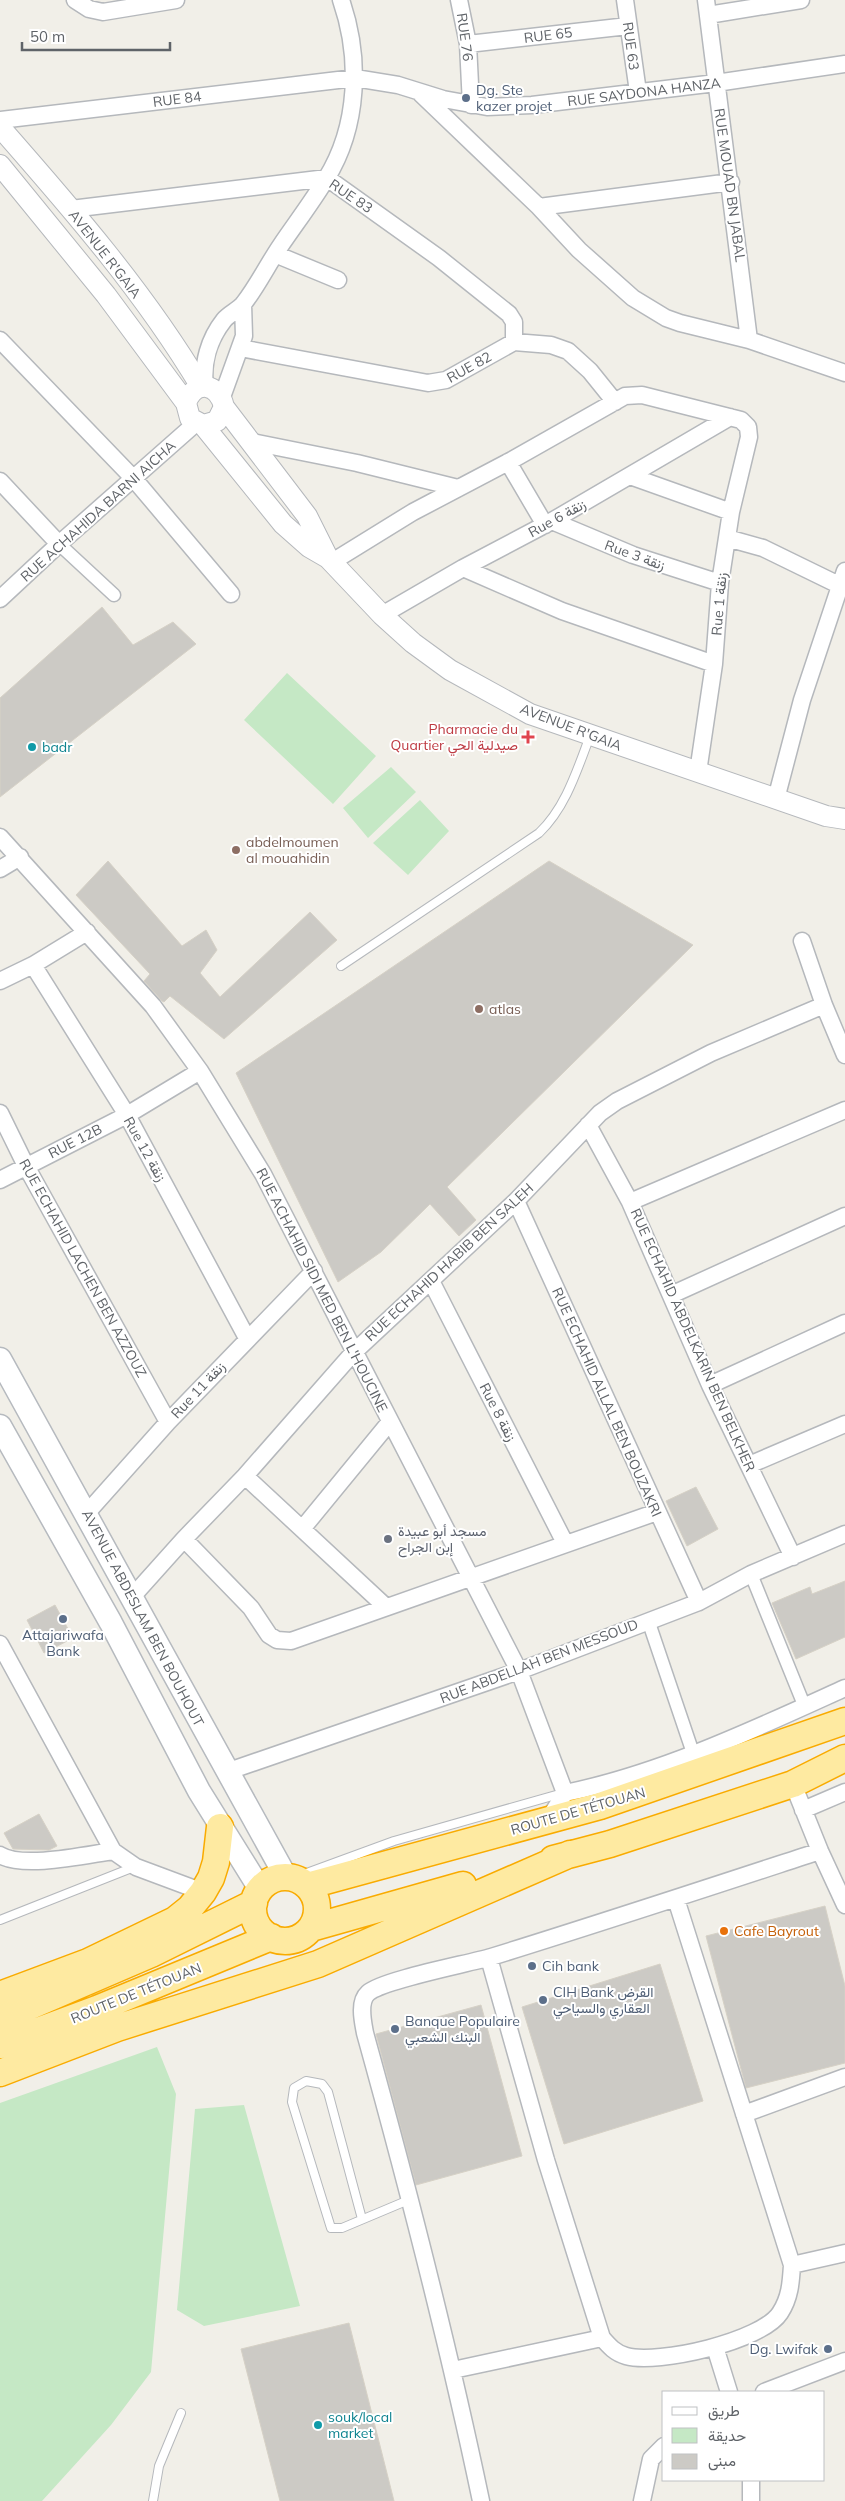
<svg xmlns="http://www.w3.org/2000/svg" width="845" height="2501" viewBox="0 0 845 2501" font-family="Mulish,Vazirmatn,sans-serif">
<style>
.green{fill:#c5e8c5}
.building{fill:#cccac5;stroke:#d6d1c6}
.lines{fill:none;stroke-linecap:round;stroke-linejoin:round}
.service-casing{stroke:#b5b8bc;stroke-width:10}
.pedestrian-casing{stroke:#b5b8bc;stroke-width:15}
.minor-casing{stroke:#b5b8bc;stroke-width:19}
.tertiary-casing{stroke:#b5b8bc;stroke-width:22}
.secondary-casing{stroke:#b6babf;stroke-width:25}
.trunk-casing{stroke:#f9ab00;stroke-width:29}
.service{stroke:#fff;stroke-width:8}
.pedestrian{stroke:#fff;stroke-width:12}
.minor{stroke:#fff;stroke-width:16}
.tertiary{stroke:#fff;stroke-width:20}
.secondary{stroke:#fff;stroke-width:22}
.trunk{stroke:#feeaa1;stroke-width:26}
.service-dot{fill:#5c6f8a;stroke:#fff;stroke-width:2}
.health-dot{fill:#e0444e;stroke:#fff;stroke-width:2}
.culture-dot{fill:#0f9aa8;stroke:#fff;stroke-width:2}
.education-dot{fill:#8d6e63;stroke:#fff;stroke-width:2}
.worship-dot{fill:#6b7280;stroke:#fff;stroke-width:2}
.food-dot{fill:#e8710a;stroke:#fff;stroke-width:2}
.labels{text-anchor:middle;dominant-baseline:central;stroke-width:4;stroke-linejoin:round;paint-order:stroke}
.street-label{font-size:14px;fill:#5f6368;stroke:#fff}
.service-label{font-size:14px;fill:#4e5e75;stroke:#fff;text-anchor:start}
.health-label{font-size:14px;fill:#be3a42;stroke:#fff;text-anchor:end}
.culture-label{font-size:14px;fill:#0d838f;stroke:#fff;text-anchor:start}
.education-label{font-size:14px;fill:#785e54;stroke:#fff;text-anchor:start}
.worship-label{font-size:14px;fill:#5b616d;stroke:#fff;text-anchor:start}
.food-label{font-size:14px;fill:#c56008;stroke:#fff;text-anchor:start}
</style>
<rect width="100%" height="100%" fill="#f1efe8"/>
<path class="green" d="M287 673 376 756 333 804 244 720Z
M391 767 416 792 368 838 343 808Z
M420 800 449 831 408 875 373 843Z
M157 2047 176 2094 151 2372 111 2425 42 2501H0V2103Z
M244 2105 300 2306 204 2326 177 2310 195 2109Z"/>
<path class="building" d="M102 607 133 645 173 622 196 644 0 797V698Z
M108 861 182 946 206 930 217 950 200 973 220 997 310 912 337 940 224 1039 170 996 164 1002 162 1001 144 981 150 974 76 895Z
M549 861 693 945 447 1187 476 1220 459 1236 430 1204 381 1252 338 1282 236 1073Z
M696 1487 718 1529 687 1546 666 1501Z
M845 1581V1637L796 1659 772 1603 810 1587 812 1594Z
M55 1605 73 1638 44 1653 27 1620Z
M39 1814 57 1846 49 1850 13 1849 4 1833Z
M825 1906 845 1986V2063L746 2088 706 1936Z
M660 1964 703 2101 564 2144 522 2007Z
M481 2005 522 2156 416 2185 376 2034Z
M349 2323 394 2501H280L241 2349Z"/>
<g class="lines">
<defs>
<path id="service" d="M341 966 539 833C566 807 577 770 590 736
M293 1878 394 1841 563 1793
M0 1920 134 1867
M362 2219 328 2092 322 2084 306 2081 294 2088 292 2102 331 2228H342L411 2199
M153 2501 159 2466 181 2413"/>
<path id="pedestrian" d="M59 544 114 595
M751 1574 804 1705
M648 1620 693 1753"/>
<path id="minor" d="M75 0 89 9 103 12 176 0
M459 0 468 44 471 105
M625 0 638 92
M706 0 749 340
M708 15 801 0
M468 44 628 26
M421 94 539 207 579 250 633 298 666 318 680 323 749 340 845 373
M0 120 355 78 398 85 443 99 487 107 532 105 716 83 845 64
M539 207 731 182
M71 209 327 178 439 258 509 314 514 322V342
M275 254 338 280
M0 340 134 479 231 594
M240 348 428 383 446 380 514 342 551 345 568 351 590 371 615 402
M205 387C202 363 209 339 224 320 230 313 239 310 244 303 258 285 268 264 281 245 296 223 312 202 326 179 359 126 361 58 341 0
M222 397 244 336 243 304
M252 442 357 463 458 488
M508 462 545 525
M630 476 731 512
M0 481 59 544
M552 521 633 555 720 583
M727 538 763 548 845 588
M332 562 413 512 512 460 625 396 642 395 741 420 748 427 749 437 731 512 720 583 714 664 698 772
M463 568 562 611 714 664
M0 599 59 544 196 423
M382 615 463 568 552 521 730 417
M776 799 802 700 845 571
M0 837 153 1006 200 1071 263 1174 519 1671 565 1793
M0 869 20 857
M802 941 824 1005 845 1055
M33 965 127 1115 247 1338
M0 981 33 965 87 932
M0 1113 26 1166 168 1422
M588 1125 630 1202 710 1385 793 1557
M0 1180 127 1115 200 1071
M516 1201 699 1602
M630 1202 845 1110
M431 1281 565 1543
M671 1295 845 1216
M710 1385 845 1323
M749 1465 845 1424
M245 1476 386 1607
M86 1514 168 1422 314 1271
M302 1529 389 1423
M184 1539 251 1608 269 1635 277 1640 291 1641 657 1512
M132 1597 184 1539 245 1476 353 1353 516 1201 600 1113 617 1101 711 1053 824 1005
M0 1644 113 1851 136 1867 203 1892
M226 1772 519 1671 699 1602 751 1574 845 1534
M793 1784 820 1851 845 1905
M803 1810 845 1792
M547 1822 565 1793C660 1774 757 1728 845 1688
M0 1855C23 1869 85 1855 113 1851
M489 1958 546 2160 602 2338C609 2346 615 2353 626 2356 658 2365 762 2341 780 2313 790 2298 791 2282 792 2265L676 1899
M744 2114 845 2077
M792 2265 845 2253
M715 2347 729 2392
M453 2370 602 2338
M764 2392 845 2361
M481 2501C448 2343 408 2188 365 2033 363 2022 358 2002 368 1993 382 1980 467 1964 491 1957 601 1923 710 1887 820 1851
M642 2501 651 2459 664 2446
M751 2501V2480"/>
<path id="tertiary" d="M0 127C72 209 145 293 201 387
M0 165 106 295 186 403
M224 407 217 421 203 425 190 418 186 403C195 379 219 383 224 407L307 516 328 558
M203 425 283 524 309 547 328 558 382 615 413 643 450 670 530 714 826 816 845 819"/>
<path id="secondary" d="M0 1359 286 1877
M0 1426 111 1623 199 1791 260 1889"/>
<path id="trunk" d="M553 1859 610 1844 793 1784 845 1758
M253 1909a32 32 0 1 1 64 0a32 32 0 1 1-64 0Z
M307 1886 600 1806 845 1721
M311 1928 463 1885
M0 1995 88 1962 175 1920 190 1908 203 1892 211 1878 216 1862 220 1827
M0 2019 151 1954 254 1903
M0 2045 97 2009 271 1937
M0 2073 117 2028 318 1964 570 1854"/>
</defs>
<use href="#service" class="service-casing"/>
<use href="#pedestrian" class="pedestrian-casing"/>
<use href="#minor" class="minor-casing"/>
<use href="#tertiary" class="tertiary-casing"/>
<use href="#secondary" class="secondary-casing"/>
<use href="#trunk" class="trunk-casing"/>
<use href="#service" class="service"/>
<use href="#pedestrian" class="pedestrian"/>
<use href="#minor" class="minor"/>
<use href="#tertiary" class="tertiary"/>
<use href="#secondary" class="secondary"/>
<use href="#trunk" class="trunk"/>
</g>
<g class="service-dot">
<circle cx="466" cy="98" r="5"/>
<circle cx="63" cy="1619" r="5"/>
<circle cx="532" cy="1966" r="5"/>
<circle cx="543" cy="2000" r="5"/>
<circle cx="395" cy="2029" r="5"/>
<circle cx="828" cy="2349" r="5"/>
</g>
<path class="health-dot" d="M525.5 729.5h5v5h5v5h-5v5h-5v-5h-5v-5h5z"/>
<g class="culture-dot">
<circle cx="32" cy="747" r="5"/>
<circle cx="318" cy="2425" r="5"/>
</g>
<g class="education-dot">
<circle cx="236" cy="850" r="5"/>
<circle cx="479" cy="1009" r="5"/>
</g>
<circle class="worship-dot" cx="388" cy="1539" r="5"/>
<circle class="food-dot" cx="724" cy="1931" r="5"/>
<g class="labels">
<g class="street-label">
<text transform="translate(548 35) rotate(-7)">RUE 65</text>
<text transform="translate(465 37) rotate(82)">RUE 76</text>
<text transform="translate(631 46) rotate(82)">RUE 63</text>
<text transform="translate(644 92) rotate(-7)">RUE SAYDONA HANZA</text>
<text transform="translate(177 99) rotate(-7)">RUE 84</text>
<text transform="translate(730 185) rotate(82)">RUE MOUAD BN JABAL</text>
<text transform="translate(351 196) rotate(34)">RUE 83</text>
<text transform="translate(105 254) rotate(52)">AVENUE R'GAIA</text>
<text transform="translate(469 367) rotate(-29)">RUE 82</text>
<text transform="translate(98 511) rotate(-42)">RUE ACHAHIDA BARNI AICHA</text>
<text transform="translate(557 518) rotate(-29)">Rue 6 زنقة</text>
<text transform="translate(635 555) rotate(20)">Rue 3 زنقة</text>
<text transform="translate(719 604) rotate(-85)">Rue 1 زنقة</text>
<text transform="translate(571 727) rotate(21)">AVENUE R'GAIA</text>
<text transform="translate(75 1141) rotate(-27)">RUE 12B</text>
<text transform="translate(145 1149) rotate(61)">Rue 12 زنقة</text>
<text transform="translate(449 1262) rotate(-43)">RUE ECHAHID HABIB BEN SALEH</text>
<text transform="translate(83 1268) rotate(61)">RUE ECHAHID LACHEN BEN AZZOUZ</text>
<text transform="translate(322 1290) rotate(63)">RUE ACHAHID SIDI MED BEN L'HOUCINE</text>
<text transform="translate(693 1340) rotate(66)">RUE ECHAHID ABDELKARIN BEN BELKHER</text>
<text transform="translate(198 1390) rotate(-47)">Rue 11 زنقة</text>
<text transform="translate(607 1402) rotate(66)">RUE ECHAHID ALLAL BEN BOUZAKRI</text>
<text transform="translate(498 1412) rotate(63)">Rue 8 زنقة</text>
<text transform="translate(143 1618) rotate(62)">AVENUE ABDESLAM BEN BOUHOUT</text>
<text transform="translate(539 1661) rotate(-21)">RUE ABDELLAH BEN MESSOUD</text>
<text transform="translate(578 1811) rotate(-16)">ROUTE DE TÉTOUAN</text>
<text transform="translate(136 1993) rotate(-22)">ROUTE DE TÉTOUAN</text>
</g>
<g class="service-label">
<text x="476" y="90">Dg. Ste<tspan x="476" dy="16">kazer projet</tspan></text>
<text x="63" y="1635" text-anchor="middle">Attajariwafa<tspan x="63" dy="16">Bank</tspan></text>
<text x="542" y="1966">Cih bank</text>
<text x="553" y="1992">CIH Bank القرض<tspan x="553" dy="16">العقاري والسياحي</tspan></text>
<text x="405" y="2021">Banque Populaire<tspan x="405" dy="16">البنك الشعبي</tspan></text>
<text x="818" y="2349" text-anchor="end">Dg. Lwifak</text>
</g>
<g class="health-label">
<text x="518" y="729">Pharmacie du<tspan x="518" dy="16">Quartier صيدلية الحي</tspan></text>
</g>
<g class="culture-label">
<text x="42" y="747">badr</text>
<text x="328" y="2417">souk/local<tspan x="328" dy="16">market</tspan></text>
</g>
<g class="education-label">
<text x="246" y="842">abdelmoumen<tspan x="246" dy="16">al mouahidin</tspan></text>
<text x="489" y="1009">atlas</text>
</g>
<g class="worship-label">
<text x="398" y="1531">مسجد أبو عبيدة<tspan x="398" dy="16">إبن الجراح</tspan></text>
</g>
<g class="food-label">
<text x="734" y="1931">Cafe Bayrout</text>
</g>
</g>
<rect x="662" y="2391" width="162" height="90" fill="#ffffff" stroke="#bfc1c3"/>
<rect x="672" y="2407" width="25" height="8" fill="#ffffff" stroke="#bfc1c3"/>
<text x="708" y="2416" font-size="15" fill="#5f6368">طريق</text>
<rect x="672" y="2428" width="25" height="15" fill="#c5e8c5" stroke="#bfc1c3"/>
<text x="708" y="2441" font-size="15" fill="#5f6368">حديقة</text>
<rect x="672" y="2454" width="25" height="15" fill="#cccac5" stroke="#bfc1c3"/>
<text x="708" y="2466" font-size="15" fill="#5f6368">مبنى</text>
<path d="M22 42v8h148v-8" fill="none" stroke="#5f6368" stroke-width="2.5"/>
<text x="30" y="42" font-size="15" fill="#5f6368" stroke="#ffffff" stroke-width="4" paint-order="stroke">50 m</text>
</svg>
